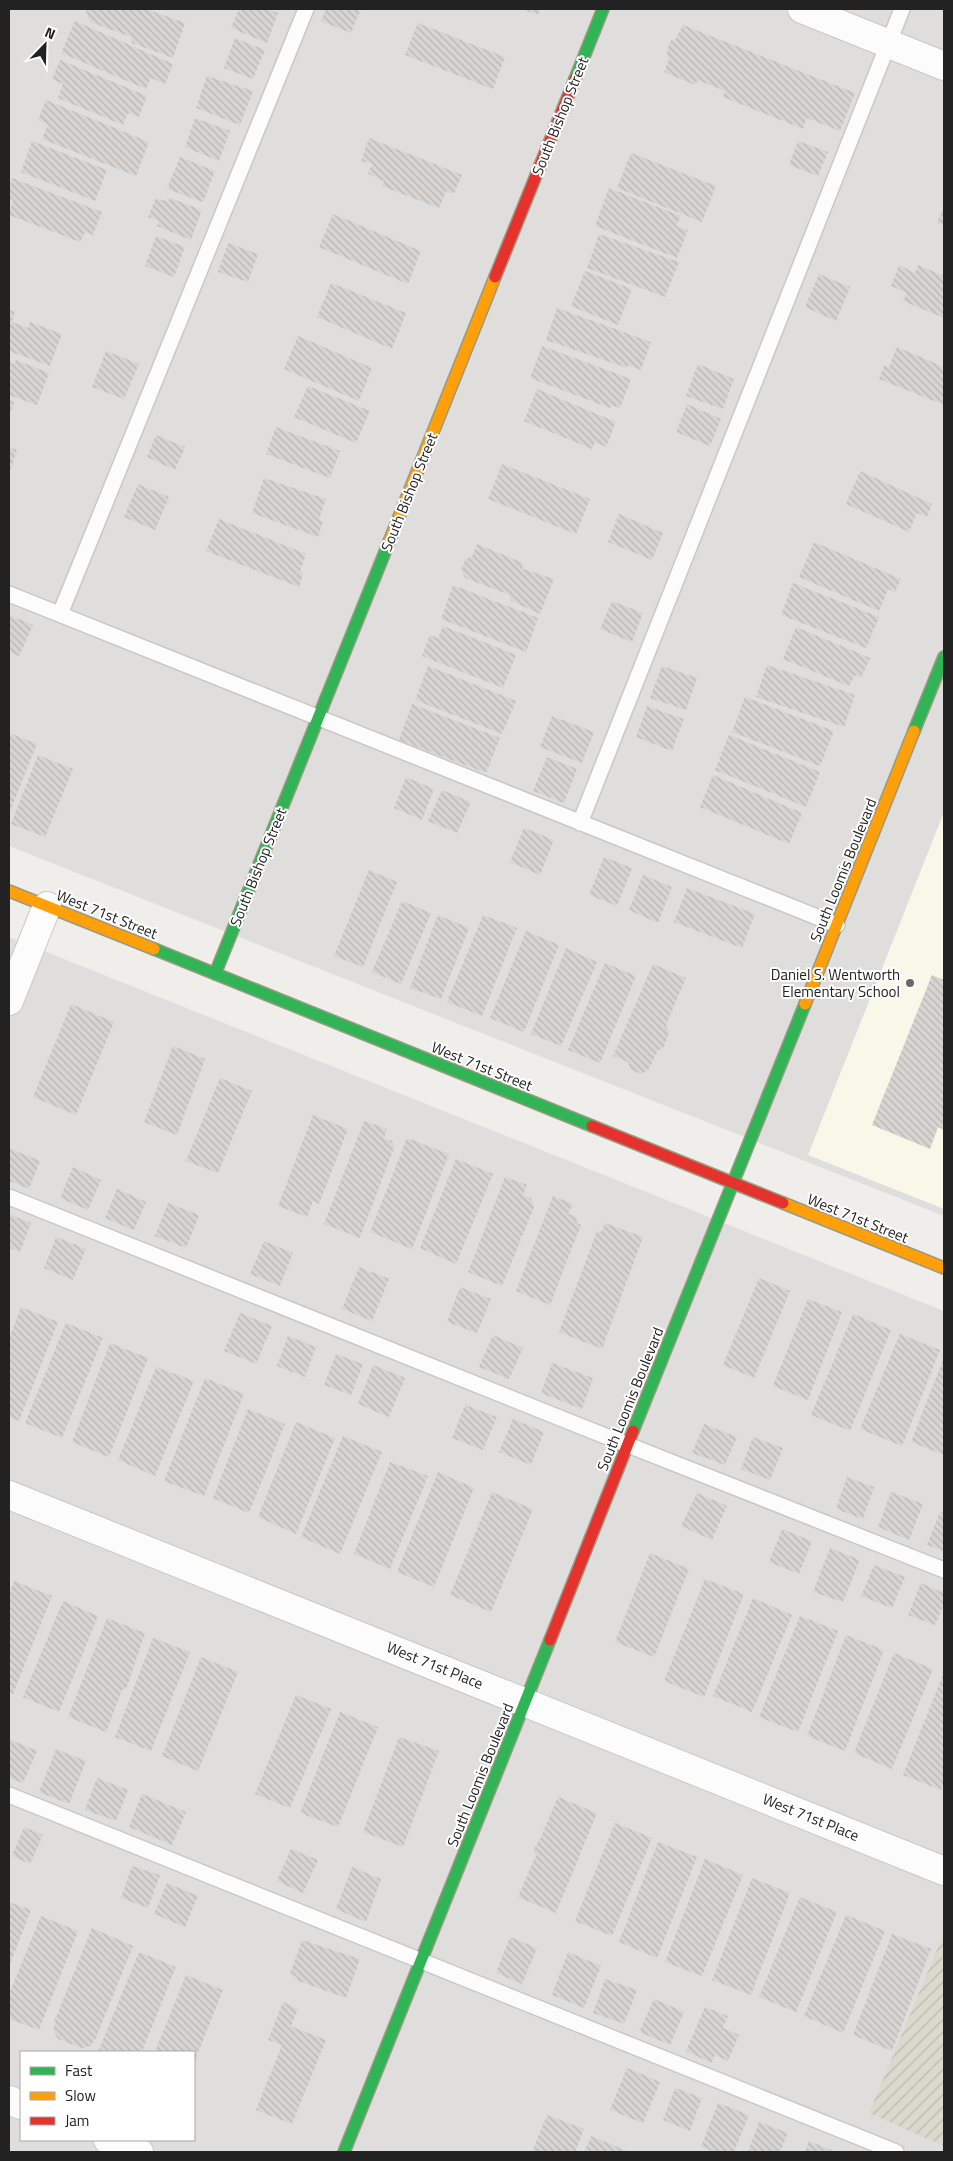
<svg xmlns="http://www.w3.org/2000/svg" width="953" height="2161" viewBox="0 0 953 2161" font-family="'Titillium Web',sans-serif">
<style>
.residential{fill:#dfdedc;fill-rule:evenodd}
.education{fill:#f8f7e8}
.construction{fill:url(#construction-furrows)}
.building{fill:url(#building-back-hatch)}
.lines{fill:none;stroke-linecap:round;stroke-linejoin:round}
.lane-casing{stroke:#c9c8c7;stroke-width:18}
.street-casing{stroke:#c9c8c7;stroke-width:30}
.fast-casing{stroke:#999a82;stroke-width:14}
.slow-casing{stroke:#999a82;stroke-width:14}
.jam-casing{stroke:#999a82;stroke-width:14}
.lane{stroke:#fdfcfc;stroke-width:15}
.street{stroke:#fdfcfc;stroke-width:28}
.fast{stroke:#30b455;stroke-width:11}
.slow{stroke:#ff9f0a;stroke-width:11}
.jam{stroke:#e5322d;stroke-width:11}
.poi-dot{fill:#6a6968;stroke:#fff;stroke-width:2}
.labels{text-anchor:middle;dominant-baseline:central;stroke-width:4;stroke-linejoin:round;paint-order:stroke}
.street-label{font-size:15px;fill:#222;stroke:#fff}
.poi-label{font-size:15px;fill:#222;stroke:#fff;text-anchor:end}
</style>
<defs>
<pattern id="construction-furrows" width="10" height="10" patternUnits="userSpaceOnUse" patternTransform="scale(1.25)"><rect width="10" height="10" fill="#d9d9cd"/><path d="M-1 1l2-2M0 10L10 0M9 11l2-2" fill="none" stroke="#babab0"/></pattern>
<pattern id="building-back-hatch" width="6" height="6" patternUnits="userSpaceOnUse" patternTransform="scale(1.25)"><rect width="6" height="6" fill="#d7d4d2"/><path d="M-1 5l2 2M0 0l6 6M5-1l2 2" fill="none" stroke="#b8b6b4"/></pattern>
</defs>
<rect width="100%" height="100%" fill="#f0eeeb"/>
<path class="residential" d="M9 9H944V1216L9 846Z
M9 937 944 1311V2152H9ZM21 2052H194V2140H21Z"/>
<path class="education" d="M944 812V1209L808 1155Z"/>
<path class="construction" d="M944 1933V2146L869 2113Z"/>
<path class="building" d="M88 9H146L185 23 173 58 132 43 131 37 90 22 86 12Z
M239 9H267L278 13 267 43 231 28Z
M326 9H361L351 33 321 21Z
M522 9H540L538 15Z
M75 21 173 64 165 84 151 78 146 89 61 53Z
M418 23 505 57 493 89 405 55Z
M683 25 855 93 840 131 807 118 803 129 723 97 725 91 698 80 695 85 664 72 669 59 667 52 670 41 675 40Z
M235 38 265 50 253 79 224 68Z
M60 60 147 96 139 117 128 113 123 125 58 98 63 84 52 79Z
M207 76 253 91 240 125 196 108Z
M46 100 149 142 136 176 42 139 48 125 38 120Z
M195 118 230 131 219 161 185 147Z
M369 138 462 175 454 194 446 191 439 208 382 186 384 181 368 174 372 164 361 161Z
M32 141 107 170 95 201 21 172Z
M798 141 828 152 818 176 789 165Z
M631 153 716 186 702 222 617 188Z
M180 157 215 171 203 202 167 189Z
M12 178 102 212 93 235 85 232 80 242 9 215 13 200 9 199V187Z
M609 188 681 216 676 226 688 230 677 258 595 226Z
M156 198 168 202 170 198 202 210 191 240 157 226 159 221 148 217Z
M944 205V225L937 223Z
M333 214 421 251 408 284 319 247Z
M599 234 679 262 665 297 587 268Z
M156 236 185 247 174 277 145 266Z
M228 243 258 254 248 282 218 272Z
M899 265 915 273 918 265 944 276V318L903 301 907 293 891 286Z
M585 271 632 289 618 325 571 306Z
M819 274 850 287 836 321 805 307Z
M331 283 406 313 392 349 317 317Z
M557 308 651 342 641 370 628 365 627 368 546 340Z
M9 310 15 312 12 322 28 328 30 322 62 334 50 366 9 351Z
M298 336 372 368 359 401 284 369Z
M542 346 631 379 620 408 611 405 610 408 530 378Z
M897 347 944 367V405L879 379 884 366 889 367Z
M106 351 139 364 124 399 92 387Z
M16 360 49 373 37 405 9 395V362L14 364Z
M698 364 734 379 723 409 686 396Z
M308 386 370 411 356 443 294 417Z
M537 389 616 422 606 447 595 442 592 449 524 421Z
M9 400 14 402 9 417Z
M687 404 721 419 710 446 676 432Z
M276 427 340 451 330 478 266 454Z
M156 435 185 447 175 470 147 457Z
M9 447 17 450 9 474Z
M502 464 590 499 576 534 488 499Z
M860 471 932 504 927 517 917 513 909 532 846 504Z
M264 478 326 499 319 520 323 521 318 537 252 513Z
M138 484 169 497 155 530 124 517Z
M619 514 663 533 652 560 608 542Z
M219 519 306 554 300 572 303 574 299 587 206 551Z
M814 542 901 579 895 592 888 589 879 611 799 577Z
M477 544 521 562 523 569 554 579 540 614 511 601 510 595 465 578 461 570 466 559 472 557Z
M793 583 879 617 866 648 781 615Z
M453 585 538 618 526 652 441 619Z
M612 601 643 613 632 642 600 629Z
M9 615 33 625 19 656 9 652Z
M443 626 516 655 503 688 422 656 430 635 438 638Z
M796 627 870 658 861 678 855 675 849 686 783 659Z
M767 665 855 695 844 727 756 697Z
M428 666 516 701 502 734 415 700Z
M662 666 697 678 686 710 650 698Z
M745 697 834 731 820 766 732 732Z
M412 704 500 738 486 773 399 740Z
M647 706 684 719 672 751 636 737Z
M552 716 594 732 582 763 540 747Z
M9 733 37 744 9 814Z
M729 735 820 772 806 807 715 770Z
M38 755 73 769 45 837 11 824Z
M547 757 577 769 564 803 533 791Z
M713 775 802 813 789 844 700 807Z
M406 777 434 789 422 820 394 808Z
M442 790 471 802 457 833 428 821Z
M524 828 554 840 540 875 510 862Z
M604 857 632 868 617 906 589 895Z
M369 870 397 882 363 967 334 956Z
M643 875 672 887 658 923 629 910Z
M687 888 755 914 742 948 674 922Z
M402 901 431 913 401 984 372 972Z
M438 915 469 928 441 999 410 988Z
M483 915 517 928 482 1016 447 1002Z
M526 931 559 945 524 1032 490 1018Z
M566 948 597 962 561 1046 531 1034Z
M605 963 636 976 600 1063 568 1050Z
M653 964 686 978 666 1025 669 1032 664 1047 658 1050 649 1069 642 1074 631 1070 628 1062 613 1056Z
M932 975 944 980V1130L938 1127 930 1149 872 1125Z
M71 1004 114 1022 76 1115 33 1097Z
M173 1046 205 1059 177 1135 144 1122Z
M220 1078 252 1091 218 1173 186 1161Z
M313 1115 348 1129 319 1204 313 1201 307 1217 278 1206Z
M364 1121 387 1129 384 1138 392 1141 394 1148 360 1238 324 1224Z
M407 1138 449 1154 412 1249 370 1232Z
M9 1148 40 1161 29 1189 9 1181Z
M456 1159 493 1174 456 1264 420 1248Z
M73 1167 101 1180 88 1210 60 1198Z
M505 1177 527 1185 523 1195 531 1198 534 1207 502 1286 468 1272Z
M117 1189 146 1202 134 1230 105 1218Z
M553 1196 573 1204 568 1214 576 1216 577 1223 581 1225 550 1305 516 1291Z
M168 1203 199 1215 186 1248 155 1236Z
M9 1214 31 1223 20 1252 9 1248Z
M605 1223 643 1237 602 1349 559 1332 597 1231 601 1232Z
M56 1237 86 1249 73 1280 44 1268Z
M264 1241 293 1253 280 1286 250 1274Z
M359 1267 389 1279 372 1321 342 1309Z
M759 1278 790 1291 754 1378 723 1365Z
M460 1287 491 1299 477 1333 447 1322Z
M808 1299 842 1312 808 1400 773 1386Z
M21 1307 58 1322 19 1421 9 1417V1339Z
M240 1313 272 1326 256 1364 224 1351Z
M853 1314 891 1330 850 1431 811 1415Z
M66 1323 103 1338 62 1438 25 1423Z
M900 1334 940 1350 902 1446 860 1429Z
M493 1335 523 1348 509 1379 479 1367Z
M288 1336 316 1347 305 1377 277 1366Z
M110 1343 148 1358 109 1457 72 1442Z
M336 1354 363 1364 351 1395 324 1385Z
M944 1357V1455L911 1442Z
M552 1363 593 1378 582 1409 541 1393Z
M373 1365 405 1378 389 1417 358 1404Z
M156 1367 194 1381 155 1476 118 1460Z
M205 1378 244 1394 204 1496 164 1481Z
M465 1405 497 1417 483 1450 452 1438Z
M248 1409 285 1424 249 1513 213 1498Z
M513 1419 544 1432 531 1465 499 1452Z
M296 1422 335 1438 296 1534 258 1517Z
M704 1424 737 1437 725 1465 692 1453Z
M343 1436 382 1452 340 1554 301 1537Z
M753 1437 783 1448 770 1480 741 1469Z
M390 1462 428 1476 390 1569 354 1554Z
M438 1472 474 1488 434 1587 397 1572Z
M847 1477 874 1487 863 1519 836 1509Z
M492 1492 533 1509 491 1612 450 1595Z
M891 1492 923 1504 909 1540 878 1527Z
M697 1493 727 1506 712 1540 681 1526Z
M940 1512 944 1513V1551L927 1545Z
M782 1529 812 1541 799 1574 769 1562Z
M830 1548 860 1560 843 1602 813 1592Z
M650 1553 689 1569 654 1657 615 1642Z
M874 1565 905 1577 892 1608 861 1596Z
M705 1579 744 1594 704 1697 664 1681Z
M14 1581 52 1596 13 1694 9 1692V1595Z
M921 1583 944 1593V1604L935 1625 908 1615Z
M753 1598 792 1615 752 1712 713 1696Z
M63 1601 98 1616 59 1712 23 1697Z
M800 1616 838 1631 798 1732 759 1717Z
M107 1618 145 1633 127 1687 122 1690 106 1732 68 1717Z
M846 1635 884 1650 845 1751 807 1736Z
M153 1638 190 1652 151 1751 115 1737Z
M894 1653 933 1669 892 1769 854 1753Z
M201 1657 238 1672 198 1771 162 1756Z
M944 1672V1781L941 1790 903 1775Z
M296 1695 331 1709 290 1808 255 1794Z
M340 1712 378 1727 338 1827 300 1813Z
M399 1737 439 1751 403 1847 363 1832Z
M9 1739 37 1751 23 1783 9 1778Z
M56 1749 86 1761 69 1804 39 1792Z
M97 1778 128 1790 116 1821 85 1810Z
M142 1794 186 1812 172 1845 129 1827Z
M558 1797 597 1813 556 1913 518 1897 536 1855 533 1850 540 1839Z
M615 1823 652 1838 612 1936 575 1921Z
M24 1827 43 1835 30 1864 12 1856Z
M658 1842 697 1857 657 1958 619 1942Z
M291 1849 318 1860 303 1893 277 1881Z
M705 1859 743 1875 702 1976 665 1962Z
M132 1866 160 1875 148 1908 121 1898Z
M352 1867 381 1879 366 1922 336 1909Z
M752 1878 790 1893 751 1995 712 1980Z
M167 1883 198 1896 185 1927 154 1914Z
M800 1897 837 1912 796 2012 759 1997Z
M9 1902 31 1910 9 1967Z
M846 1915 885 1931 843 2033 804 2016Z
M41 1916 78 1931 39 2030 9 2019V1994Z
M92 1928 133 1946 95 2040H94L91 2046 82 2048 58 2039 53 2030 56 2022H54Z
M892 1934 931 1949 892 2051 853 2035Z
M510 1937 537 1948 522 1984 496 1973Z
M302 1940 360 1959 346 1998 296 1980 298 1978 290 1974Z
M139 1952 176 1967 142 2052H98Z
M568 1952 601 1966 584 2008 552 1995Z
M186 1975 223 1990 194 2063V2052H155Z
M605 1979 637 1990 624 2024 593 2013Z
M654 1999 684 2012 670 2045 639 2032Z
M283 2002 298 2009 291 2026 326 2040 292 2124 256 2110 282 2045 268 2040Z
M705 2007 728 2016 723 2028 739 2035 728 2061 715 2055 711 2063 686 2051Z
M627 2068 660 2082 643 2123 610 2110Z
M675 2088 702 2098 690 2131 663 2120Z
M718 2103 749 2115 734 2152H715L701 2147Z
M547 2115 584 2129 575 2152H532Z
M759 2122 788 2133 780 2152H748Z
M591 2136 630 2152H584Z
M809 2141 836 2152H805Z"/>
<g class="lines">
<defs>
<path id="lane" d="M9 594 837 925
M60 614 306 9
M580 823 902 9
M9 1197 580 1426 944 1570
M9 1795 896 2152"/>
<path id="street" d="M802 9 944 66
M9 1001 47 906
M9 1495 944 1871
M9 2100 21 2105
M108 2140 139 2152"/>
<path id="fast" d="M575 79 603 9
M914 731 944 657
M154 949 592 1126
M215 974 389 542
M633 1431 805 1004
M344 2152 550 1640"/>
<path id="slow" d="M389 542 495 277
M9 891 154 949
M805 1004 914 731
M783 1203 944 1268"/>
<path id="jam" d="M495 277 575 79
M592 1126 783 1203
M550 1640 633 1431"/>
</defs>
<use href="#lane" class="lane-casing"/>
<use href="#street" class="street-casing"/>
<use href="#fast" class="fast-casing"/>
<use href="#slow" class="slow-casing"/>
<use href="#jam" class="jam-casing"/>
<use href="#lane" class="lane"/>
<use href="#street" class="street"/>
<use href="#fast" class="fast"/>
<use href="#slow" class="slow"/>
<use href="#jam" class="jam"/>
</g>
<circle class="poi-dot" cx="910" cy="983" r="5"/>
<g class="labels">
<g class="street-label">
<text transform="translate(560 116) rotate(-68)">South Bishop Street</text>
<text transform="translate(409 492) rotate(-68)">South Bishop Street</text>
<text transform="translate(258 867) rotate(-68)">South Bishop Street</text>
<text transform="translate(843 870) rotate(-68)">South Loomis Boulevard</text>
<text transform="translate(107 914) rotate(22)">West 71st Street</text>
<text transform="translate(482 1066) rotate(22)">West 71st Street</text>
<text transform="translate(858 1218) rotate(22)">West 71st Street</text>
<text transform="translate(630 1399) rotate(-68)">South Loomis Boulevard</text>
<text transform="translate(435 1665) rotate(22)">West 71st Place</text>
<text transform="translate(480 1775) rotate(-68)">South Loomis Boulevard</text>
<text transform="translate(811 1817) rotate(22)">West 71st Place</text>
</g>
<g class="poi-label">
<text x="900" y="974">Daniel S. Wentworth<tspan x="900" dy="17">Elementary School</tspan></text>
</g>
</g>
<rect width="953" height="2161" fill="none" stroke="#222222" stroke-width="20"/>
<rect x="20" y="2051" width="175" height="90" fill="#ffffff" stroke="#a7a7a7"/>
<rect x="30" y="2067" width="25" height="8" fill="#30b455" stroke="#a7a7a7"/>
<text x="65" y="2076" font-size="15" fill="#222222">Fast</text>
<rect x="30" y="2092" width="25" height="8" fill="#ff9f0a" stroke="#a7a7a7"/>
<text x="65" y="2101" font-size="15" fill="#222222">Slow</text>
<rect x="30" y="2117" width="25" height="8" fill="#e5322d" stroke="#a7a7a7"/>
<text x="65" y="2126" font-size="15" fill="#222222">Jam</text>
<g transform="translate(45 45) rotate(23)" stroke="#ffffff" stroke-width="4" paint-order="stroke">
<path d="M0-4L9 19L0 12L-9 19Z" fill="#222222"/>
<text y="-8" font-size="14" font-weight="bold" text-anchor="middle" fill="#222222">N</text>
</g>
</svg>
